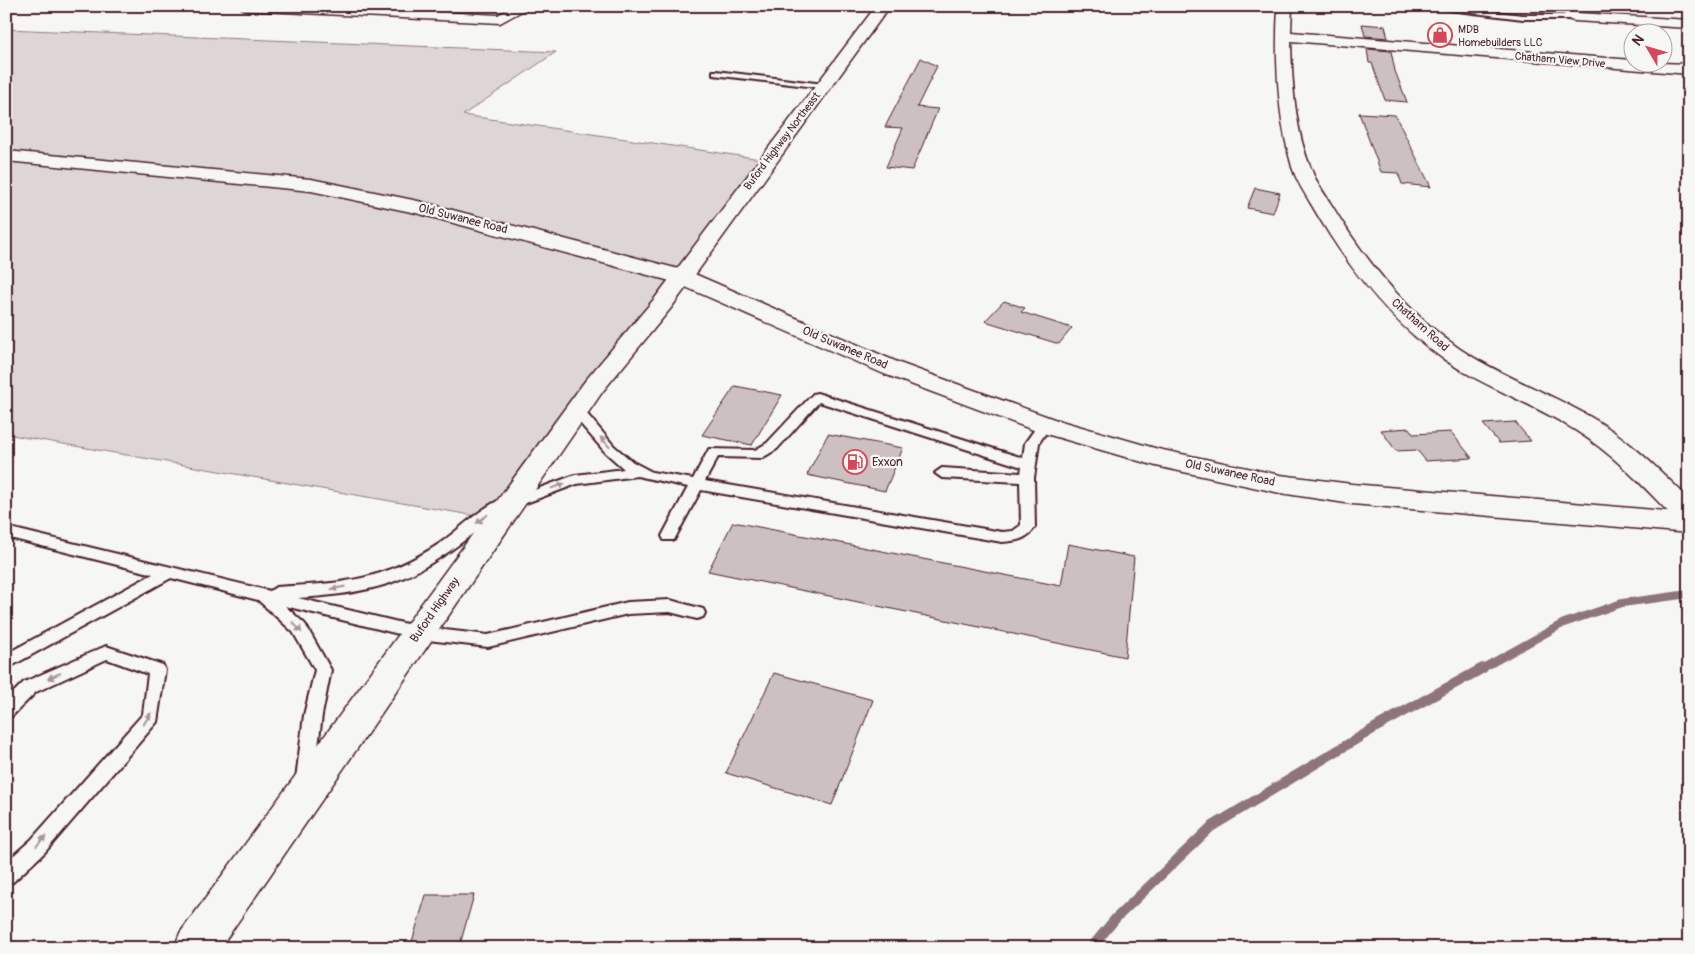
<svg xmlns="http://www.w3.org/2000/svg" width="1695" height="954" viewBox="0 0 1695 954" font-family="Pangolin,sans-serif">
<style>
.green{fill:#ddd6d5;stroke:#947a80}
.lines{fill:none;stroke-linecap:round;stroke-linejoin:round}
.stream-far1{stroke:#8e747a;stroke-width:8}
.stream{stroke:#8e747a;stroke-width:10}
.building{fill:#ccc1c0;stroke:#4a1f2b}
.lane-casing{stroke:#4a1f2b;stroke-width:4}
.street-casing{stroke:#4a1f2b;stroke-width:3}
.secondary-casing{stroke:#4a1f2b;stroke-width:3}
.primary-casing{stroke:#4a1f2b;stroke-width:3}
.lane{fill:#f6f6f2;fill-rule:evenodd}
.street{fill:#f6f6f2;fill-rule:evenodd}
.secondary{fill:#f6f6f2;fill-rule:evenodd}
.primary{fill:#f6f6f2;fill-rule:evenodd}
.oneway{fill:#a99598}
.labels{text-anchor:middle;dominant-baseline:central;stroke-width:4.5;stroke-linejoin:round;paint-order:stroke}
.far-poi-label{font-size:11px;fill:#4a1f2b;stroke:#f6f6f2;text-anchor:start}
.far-street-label{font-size:11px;fill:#4a1f2b;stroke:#f6f6f2}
.street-label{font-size:12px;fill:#4a1f2b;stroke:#f6f6f2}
.poi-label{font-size:12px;fill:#4a1f2b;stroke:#f6f6f2;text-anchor:start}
</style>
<rect width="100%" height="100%" fill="#f6f6f2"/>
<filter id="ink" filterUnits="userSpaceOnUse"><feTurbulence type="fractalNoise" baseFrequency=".02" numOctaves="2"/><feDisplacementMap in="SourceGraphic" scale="10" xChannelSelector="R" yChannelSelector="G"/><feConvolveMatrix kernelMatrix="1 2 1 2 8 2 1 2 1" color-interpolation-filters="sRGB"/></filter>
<g filter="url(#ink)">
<path class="green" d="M6 29 556 52 463 115 761 159 488 518 6 434Z"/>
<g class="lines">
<path class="stream-far1" d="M1481 669 1564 623 1622 603 1689 594"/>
<path class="stream" d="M1091 948 1116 918 1211 827 1378 726 1483 668"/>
</g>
<path class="building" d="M1362 24 1385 26 1388 38 1365 36Z
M1367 49 1391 51 1395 71 1407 102 1385 100 1372 63H1369Z
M921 58 937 66 917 107 938 109 912 170 886 167 903 128 885 127Z
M1359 113 1395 115 1431 187 1402 184 1398 173 1381 172Z
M1255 188 1280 193 1273 213 1247 208Z
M1004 301 1025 308 1021 312 1072 328 1059 344 985 321Z
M735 386 782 395 752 445 702 435Z
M1515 422 1531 441 1499 443 1483 424Z
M1409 428 1413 434 1451 432 1472 458 1426 461 1417 450 1396 451 1381 430Z
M828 434 903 448 885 491 807 475Z
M733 522 1061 586 1068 544 1134 557 1125 657 708 571Z
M774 673 873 700 832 805 726 773Z
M426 895H474L459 948H410Z"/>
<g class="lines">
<defs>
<path id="lane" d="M1416 6H1441L1523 15H1575L1578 17 1575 19H1523Z
M1679 6H1689V9L1680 7Z
M716 71 824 84 828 86 824 88 713 75V71Z
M817 393 1023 458 1025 443 1040 422H1050L1051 425 1039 443 1034 478 1035 527C1027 540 1016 541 1002 542L701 490 674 540H664L662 536 688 487 637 476 577 484 515 507 508 502 510 499 575 475 624 469 605 452 572 414 571 411 572 408H582L614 446 633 462 652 472 693 479 709 449 755 450 767 443 813 394ZM819 402 1022 467 1021 473 942 468 935 473 942 478 1020 482 1021 525 1013 531 1002 532 705 481 718 457 762 458 777 449Z
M501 500 506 502 508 505 506 508C470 536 433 568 390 583 360 593 329 596 298 598L419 627 488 635 628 602 670 600 703 609 705 613 703 617 697 619 670 612 628 614 488 647 419 639 285 606 305 624 331 670 322 715 314 779 311 785 305 787 299 785 296 779 304 715 315 670 293 632 258 600 171 578 6 669V654L153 574 6 537V527L270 591 276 587C343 583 381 582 439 544 455 533 484 505 501 500Z
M106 646 163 665 165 670 157 722 45 852 13 882 6 884V862L31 840 143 714 148 674 107 659 36 692 12 716 6 718V700L24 682Z"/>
<path id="street" d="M238 6H330L498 15 513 6H531L500 23 245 10Z
M1278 6H1292L1291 32 1632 60V62L1689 64V74L1291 41C1292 83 1295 132 1312 171 1316 182 1324 193 1331 204 1364 259 1406 312 1460 349 1502 377 1551 393 1594 419 1630 440 1659 470 1689 499V526L1679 523C1647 490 1615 455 1575 430 1532 403 1484 387 1442 358 1386 318 1345 263 1311 204 1304 192 1296 180 1292 167 1277 115 1275 59 1278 6Z
M1556 6H1571L1579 13 1689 20V28L1575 21 1570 20Z"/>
<path id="secondary" d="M6 151 311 179 418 201 603 249 690 272 902 364 1054 419 1158 449 1280 475 1352 484 1689 513V533L1352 504 1280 493 1156 466 1036 431 884 374 674 282 416 213 311 191 6 161Z"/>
<path id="primary" d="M876 6H890L671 308 603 391 220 948H174L180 933 585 381 655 298Z"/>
</defs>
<use href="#lane" class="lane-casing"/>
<use href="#street" class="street-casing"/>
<use href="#secondary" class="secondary-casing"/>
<use href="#primary" class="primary-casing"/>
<use href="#lane" class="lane"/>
<use href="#street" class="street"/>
<use href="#secondary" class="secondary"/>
<use href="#primary" class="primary"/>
</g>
<defs><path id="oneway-solid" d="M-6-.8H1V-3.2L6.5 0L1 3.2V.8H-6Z" transform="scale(1.25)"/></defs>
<g class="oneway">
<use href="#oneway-solid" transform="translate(605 442) rotate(-132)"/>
<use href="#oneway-solid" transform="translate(558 486) rotate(-19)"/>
<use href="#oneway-solid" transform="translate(482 519) rotate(143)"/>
<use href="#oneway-solid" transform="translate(338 588) rotate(169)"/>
<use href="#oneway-solid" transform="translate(297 627) rotate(49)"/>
<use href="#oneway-solid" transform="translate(54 676) rotate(155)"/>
<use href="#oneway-solid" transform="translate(147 719) rotate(-58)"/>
<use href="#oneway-solid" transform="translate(41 841) rotate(-48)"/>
</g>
</g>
<defs>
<symbol id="shop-ring" viewBox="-11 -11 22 22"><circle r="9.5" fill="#f6f6f2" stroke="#d1495b" stroke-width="1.5"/><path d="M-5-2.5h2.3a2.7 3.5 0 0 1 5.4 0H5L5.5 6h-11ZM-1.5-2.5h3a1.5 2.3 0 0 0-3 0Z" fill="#d1495b"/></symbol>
<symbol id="fuel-ring" viewBox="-11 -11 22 22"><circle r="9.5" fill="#f6f6f2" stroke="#d1495b" stroke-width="1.5"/><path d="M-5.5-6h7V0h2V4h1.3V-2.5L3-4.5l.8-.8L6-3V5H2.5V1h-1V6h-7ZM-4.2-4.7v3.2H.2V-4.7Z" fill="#d1495b"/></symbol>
</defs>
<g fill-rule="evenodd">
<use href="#shop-ring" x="1426" y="21" width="28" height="28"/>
<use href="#fuel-ring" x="841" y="448" width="28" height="28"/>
</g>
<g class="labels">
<g class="far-poi-label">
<text x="1458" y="29">MDB<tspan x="1458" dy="13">Homebuilders LLC</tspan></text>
</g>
<g class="far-street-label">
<text transform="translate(1560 60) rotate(5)">Chatham View Drive</text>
<text transform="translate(782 141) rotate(-53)">Buford Highway Northeast</text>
</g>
<g class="street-label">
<text transform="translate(463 219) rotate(14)">Old Suwanee Road</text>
<text transform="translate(1420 325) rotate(42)">Chatham Road</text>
<text transform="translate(845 348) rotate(23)">Old Suwanee Road</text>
<text transform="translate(1230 473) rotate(12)">Old Suwanee Road</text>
<text transform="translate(435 610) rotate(-55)">Buford Highway</text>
</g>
<g class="poi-label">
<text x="872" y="462">Exxon</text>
</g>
</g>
<rect width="1695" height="954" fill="none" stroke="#f6f6f2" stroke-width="25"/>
<rect x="12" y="12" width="1670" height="929" fill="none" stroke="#4a1f2b" stroke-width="2" filter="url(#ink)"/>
<g transform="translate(1648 48) rotate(308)"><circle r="24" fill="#f6f6f2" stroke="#b1a0a2"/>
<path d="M0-4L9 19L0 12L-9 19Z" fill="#d1495b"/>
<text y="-8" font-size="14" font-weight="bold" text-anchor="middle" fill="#4a1f2b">N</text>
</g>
</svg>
